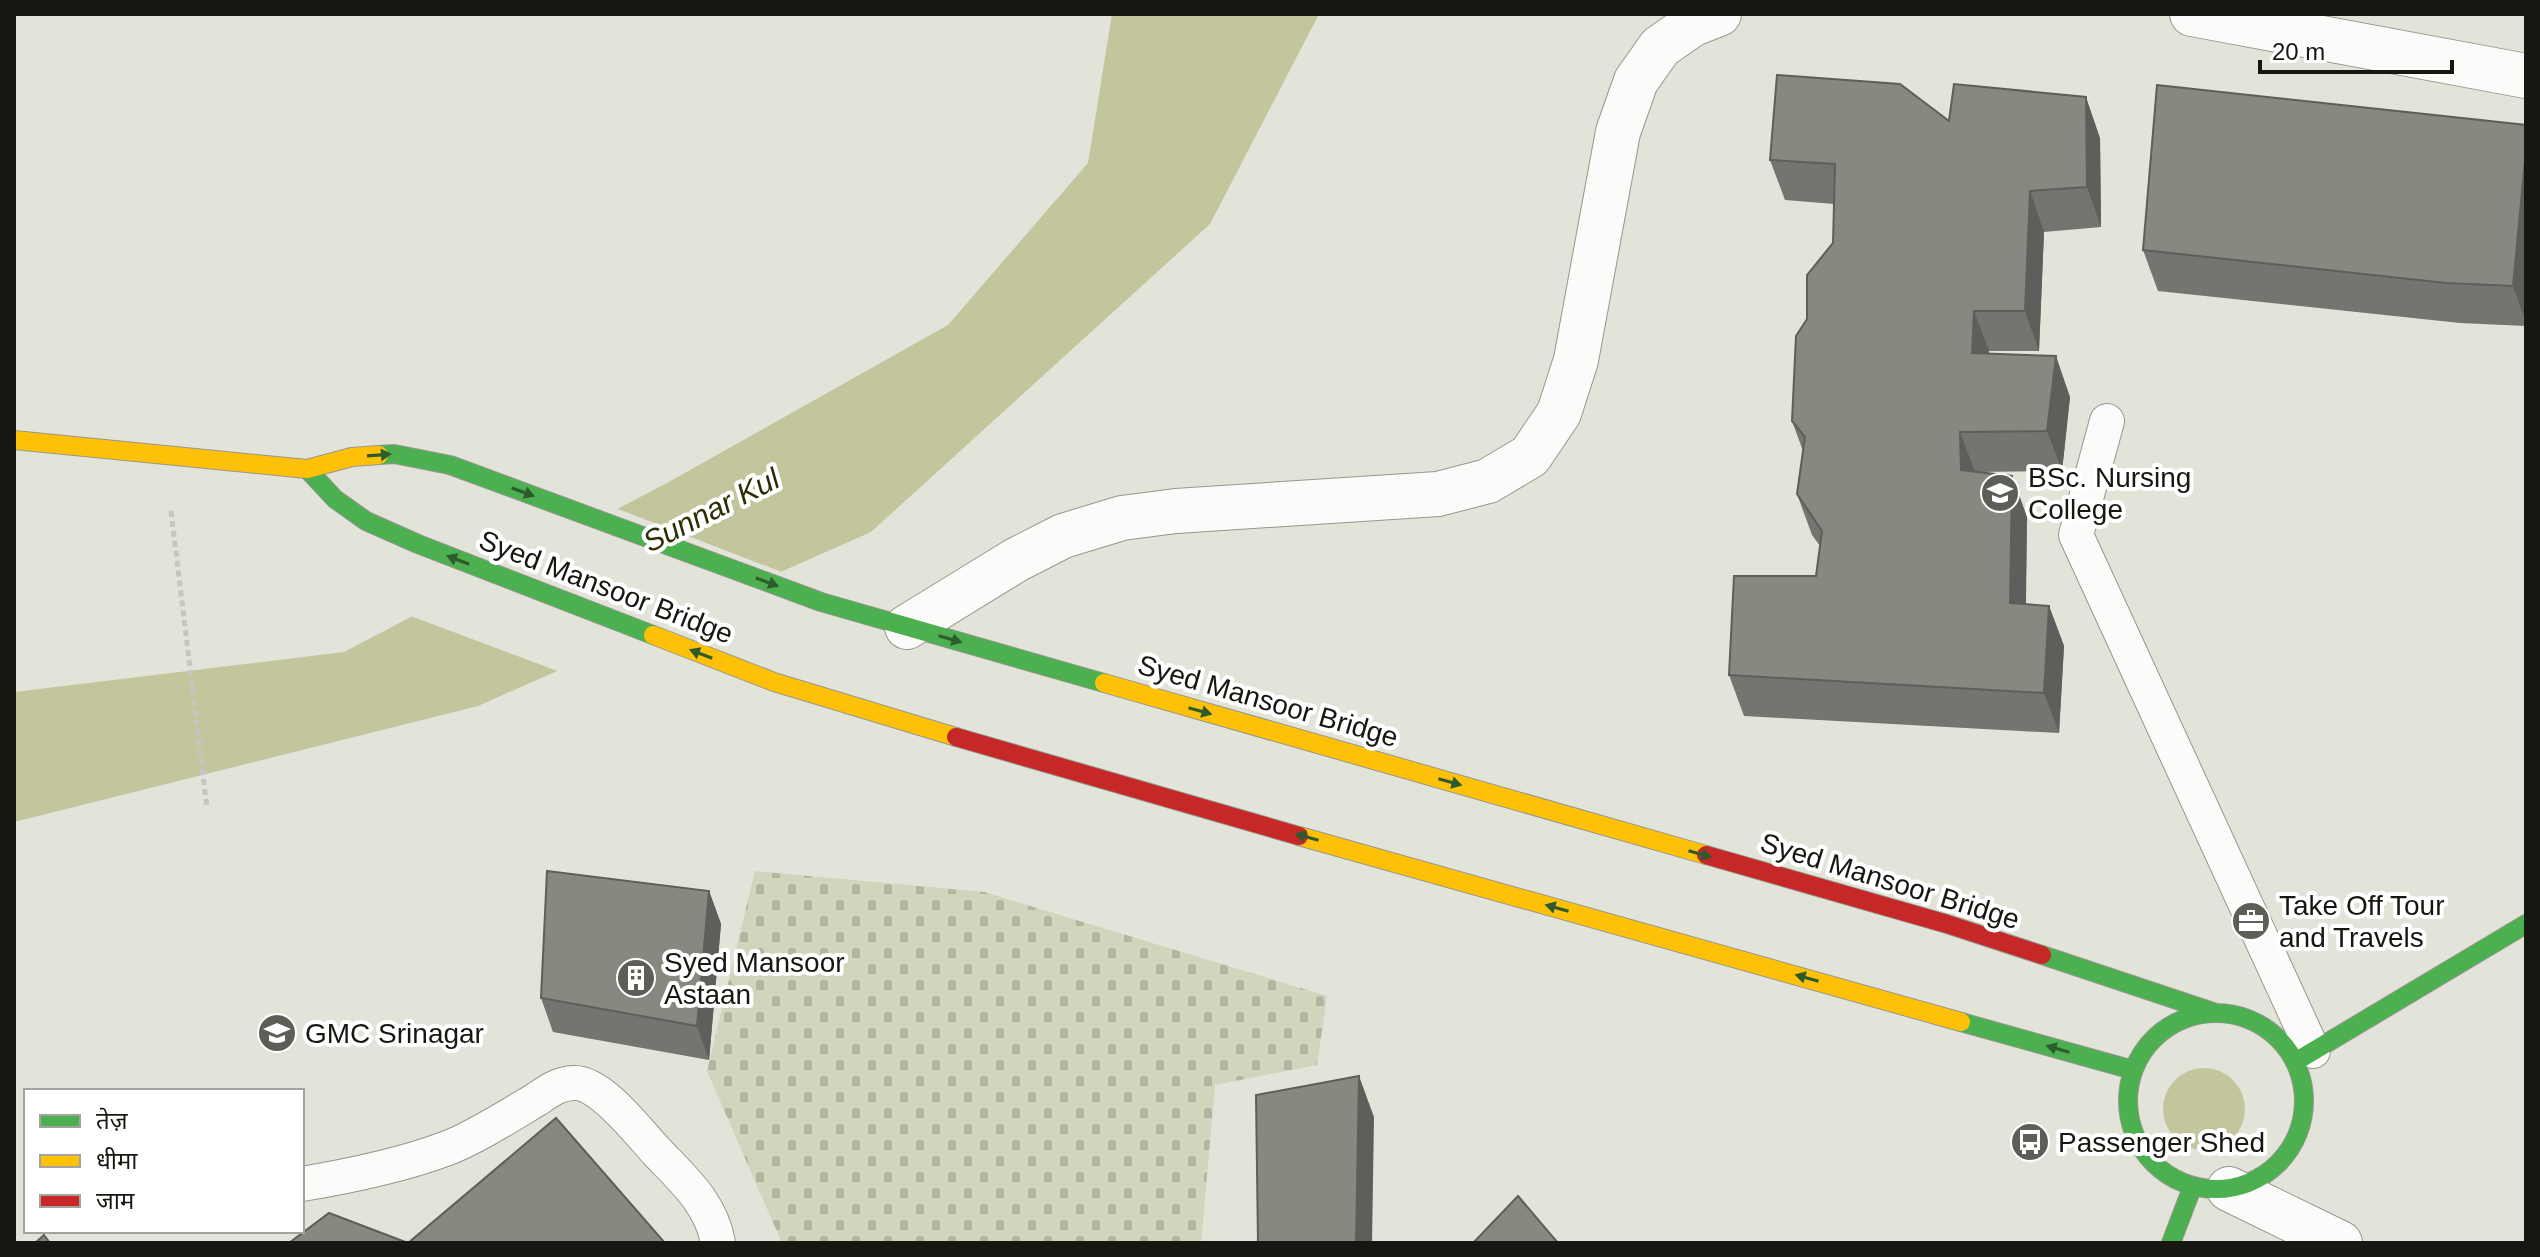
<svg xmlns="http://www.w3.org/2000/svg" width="2540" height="1257" viewBox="0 0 2540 1257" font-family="Arial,'Noto Sans Devanagari',sans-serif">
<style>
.cemetery{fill:url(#cemetery-stones)}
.water{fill:#c3c69d}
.pier{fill:#e2e3d9}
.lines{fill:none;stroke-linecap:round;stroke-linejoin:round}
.lane-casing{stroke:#96978f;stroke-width:36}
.street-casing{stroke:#96978f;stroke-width:46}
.fast-casing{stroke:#96978f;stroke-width:20}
.slow-casing{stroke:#96978f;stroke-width:20}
.jam-casing{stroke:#96978f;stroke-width:20}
.path{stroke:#c5c5c2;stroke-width:5;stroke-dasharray:6 4;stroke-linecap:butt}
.lane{stroke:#fbfbf9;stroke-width:34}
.street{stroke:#fbfbf9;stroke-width:44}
.fast{stroke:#4caf50;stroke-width:18}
.slow{stroke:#ffc107;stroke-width:18}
.jam{stroke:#c62828;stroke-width:18}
.wall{fill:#74756e}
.shaded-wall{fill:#5e5f5a}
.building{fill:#878880;stroke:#5e5f5a;stroke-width:2}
.oneway{fill:#2e5b2d}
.labels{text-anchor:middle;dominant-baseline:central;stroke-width:8;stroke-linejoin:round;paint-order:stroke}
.poi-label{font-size:28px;fill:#161710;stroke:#fff;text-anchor:start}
.street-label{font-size:28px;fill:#161710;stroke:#fff}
.water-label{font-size:30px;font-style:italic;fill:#2d2f02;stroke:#fff}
</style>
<defs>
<pattern id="cemetery-stones" width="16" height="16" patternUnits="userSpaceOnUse" patternTransform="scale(2)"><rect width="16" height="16" fill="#d2d4bc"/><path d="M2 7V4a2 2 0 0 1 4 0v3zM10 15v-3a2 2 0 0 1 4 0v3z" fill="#b4b5a1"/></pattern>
</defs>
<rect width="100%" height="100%" fill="#e2e3d9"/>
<path class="cemetery" d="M755 871 984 892 1327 996 1317 1065 1215 1085 1201 1243H782L707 1071Z"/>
<path class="water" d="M1112 14H1319L1210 224 871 532 478 706 14 822V692L344 652 665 484 948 325 1088 163Z
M2163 1109a41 41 0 1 1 82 0a41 41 0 1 1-82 0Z"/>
<path class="pier" d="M613 507 787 574 563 673 408 615Z"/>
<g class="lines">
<defs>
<path id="lane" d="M2107 421 2076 535 2313 1051
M302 1184C350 1176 399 1166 445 1149 471 1140 512 1114 537 1099 549 1091 559 1083 575 1083 602 1083 640 1134 658 1153 684 1180 712 1205 718 1243"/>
<path id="street" d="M2192 14 2526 76
M907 627 1016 560 1063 536 1122 518 1176 511 1438 494 1488 481 1530 456 1559 413 1576 360 1618 132 1636 81 1660 47 1693 24 1719 14
M2229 1189 2340 1243"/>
<path id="fast" d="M379 455 394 454 450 465 821 602 1104 683
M307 469 335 499 366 521 418 544 653 635
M2042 955 2216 1013
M2128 1101a88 88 0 1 1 176 0a88 88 0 1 1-176 0Z
M1961 1022 2133 1070
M2295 1062 2526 924
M2171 1243 2192 1188"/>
<path id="slow" d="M14 440 307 469 352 457 379 455
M653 635 774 682 956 737
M1104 683 1706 855
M1299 836 1961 1022"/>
<path id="jam" d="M956 737 1299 836
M1706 855 1947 924 2042 955"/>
</defs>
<use href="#lane" class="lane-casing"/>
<use href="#street" class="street-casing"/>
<use href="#fast" class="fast-casing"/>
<use href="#slow" class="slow-casing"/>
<use href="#jam" class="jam-casing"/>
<path class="path" d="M171 511 207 808"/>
<use href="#lane" class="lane"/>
<use href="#street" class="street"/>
<use href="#fast" class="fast"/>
<use href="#slow" class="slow"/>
<use href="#jam" class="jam"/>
</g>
<path class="wall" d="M1949 121 2100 138 2101 227 2044 232 2039 351H1989V354L2070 397 2062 471 1977 472 2012 476 2027 517 2026 604 2049 606 2064 646 2059 733 1744 716 1729 675 1816 576 1820 546 1812 535 1797 494 1803 451 1792 421 1807 319 1833 243 1834 204 1785 200 1770 160Z
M2526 125V326L2460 323 2158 291 2143 250Z
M709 891 721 924 709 1060 553 1032 541 998Z"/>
<path class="shaded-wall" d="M2086 97 2100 138 2101 227 2087 187Z
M2526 150V322L2513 286Z
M2030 191 2044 232 2039 351 2025 311Z
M1974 311 1989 351 1987 394 1972 353Z
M2056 356 2070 397 2062 471 2047 431Z
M1960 432 1975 472 1961 470Z
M2012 476 2027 517 2025 643 2010 603Z
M2049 606 2064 646 2059 733 2044 693Z
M709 891 721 924 709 1060 697 1026Z
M1359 1076 1374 1117 1372 1243H1356Z"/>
<path class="building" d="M1777 75 1900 84 1949 121 1954 84 2086 97 2087 187 2030 191 2025 311H1974L1972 353 2056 356 2047 431 1960 432 1961 470 2012 476 2010 603 2049 606 2044 693 1729 675 1734 576H1816L1822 531 1797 494 1805 437 1792 421 1796 336 1807 319V275L1833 243 1835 164 1770 160Z
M2157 85 2526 125V150L2513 286 2446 283 2143 250Z
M547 871 709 891 697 1026 541 998Z
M1359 1076 1356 1243H1258L1256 1095Z
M556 1118 665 1243H289L329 1213 408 1243Z
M1518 1196 1558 1243H1473Z
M44 1235 50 1243H35Z"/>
<defs><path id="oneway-solid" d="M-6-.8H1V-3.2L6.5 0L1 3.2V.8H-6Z" transform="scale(2)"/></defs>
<g class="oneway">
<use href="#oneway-solid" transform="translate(379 455) rotate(-4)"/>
<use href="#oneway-solid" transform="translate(523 492) rotate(20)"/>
<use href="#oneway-solid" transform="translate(458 560) rotate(-159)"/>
<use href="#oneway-solid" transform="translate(767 582) rotate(20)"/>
<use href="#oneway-solid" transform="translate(950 639) rotate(16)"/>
<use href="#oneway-solid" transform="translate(701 654) rotate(-159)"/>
<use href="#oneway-solid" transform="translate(1200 711) rotate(16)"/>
<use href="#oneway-solid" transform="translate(1450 782) rotate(16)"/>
<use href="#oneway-solid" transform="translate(1307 837) rotate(-164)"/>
<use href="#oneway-solid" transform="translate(1700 854) rotate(16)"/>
<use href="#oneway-solid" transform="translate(1557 908) rotate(-164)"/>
<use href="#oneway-solid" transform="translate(1807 978) rotate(-164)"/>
<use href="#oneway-solid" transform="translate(2058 1049) rotate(-164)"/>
</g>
<defs>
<symbol id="university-disc" viewBox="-11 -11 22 22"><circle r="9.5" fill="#5d5e56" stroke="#fff"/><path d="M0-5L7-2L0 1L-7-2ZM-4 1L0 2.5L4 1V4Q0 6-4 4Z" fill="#fff"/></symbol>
<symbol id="office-disc" viewBox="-11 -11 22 22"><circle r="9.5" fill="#5d5e56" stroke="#fff"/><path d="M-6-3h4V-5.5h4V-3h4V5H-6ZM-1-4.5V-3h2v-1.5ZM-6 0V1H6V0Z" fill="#fff"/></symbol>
<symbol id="building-disc" viewBox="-11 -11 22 22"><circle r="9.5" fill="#5d5e56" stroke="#fff"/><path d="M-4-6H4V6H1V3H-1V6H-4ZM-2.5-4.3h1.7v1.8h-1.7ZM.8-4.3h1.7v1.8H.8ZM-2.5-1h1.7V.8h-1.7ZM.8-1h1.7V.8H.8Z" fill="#fff"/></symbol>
<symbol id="bus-disc" viewBox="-11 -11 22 22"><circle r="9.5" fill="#5d5e56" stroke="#fff"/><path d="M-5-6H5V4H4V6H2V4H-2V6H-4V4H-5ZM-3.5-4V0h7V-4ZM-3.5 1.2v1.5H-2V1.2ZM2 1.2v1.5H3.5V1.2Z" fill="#fff"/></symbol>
</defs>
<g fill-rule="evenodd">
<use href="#university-disc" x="1978" y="471" width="44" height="44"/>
<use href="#office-disc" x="2229" y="899" width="44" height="44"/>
<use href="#building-disc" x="614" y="956" width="44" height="44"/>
<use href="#university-disc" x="255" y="1011" width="44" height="44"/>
<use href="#bus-disc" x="2008" y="1120" width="44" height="44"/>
</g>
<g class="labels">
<g class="poi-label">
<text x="2028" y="477">BSc. Nursing<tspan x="2028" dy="32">College</tspan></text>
<text x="2279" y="905">Take Off Tour<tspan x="2279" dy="32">and Travels</tspan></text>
<text x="664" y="962">Syed Mansoor<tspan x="664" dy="32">Astaan</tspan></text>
<text x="305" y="1033">GMC Srinagar</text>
<text x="2058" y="1142">Passenger Shed</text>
</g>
<g class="street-label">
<text transform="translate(606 587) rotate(21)">Syed Mansoor Bridge</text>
<text transform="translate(1268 701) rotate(16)">Syed Mansoor Bridge</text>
<text transform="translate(1890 881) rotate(17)">Syed Mansoor Bridge</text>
</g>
<g class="water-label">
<text transform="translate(711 510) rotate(-27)">Sunnar Kul</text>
</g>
</g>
<rect width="2540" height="1257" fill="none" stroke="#161710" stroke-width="32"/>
<rect x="24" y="1089" width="280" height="144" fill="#ffffff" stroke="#a2a29f" stroke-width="2"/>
<rect x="40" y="1115" width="40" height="12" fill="#4caf50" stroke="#a2a29f" stroke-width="2"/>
<text x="96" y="1129" font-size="24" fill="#161710">तेज़</text>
<rect x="40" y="1155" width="40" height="12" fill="#ffc107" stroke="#a2a29f" stroke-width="2"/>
<text x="96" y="1169" font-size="24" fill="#161710">धीमा</text>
<rect x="40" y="1195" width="40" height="12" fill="#c62828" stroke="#a2a29f" stroke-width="2"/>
<text x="96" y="1209" font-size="24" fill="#161710">जाम</text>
<path d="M2260 60v12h192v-12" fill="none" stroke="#161710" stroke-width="4"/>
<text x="2272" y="60" font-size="24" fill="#161710" stroke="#ffffff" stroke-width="6" paint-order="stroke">20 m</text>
</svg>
